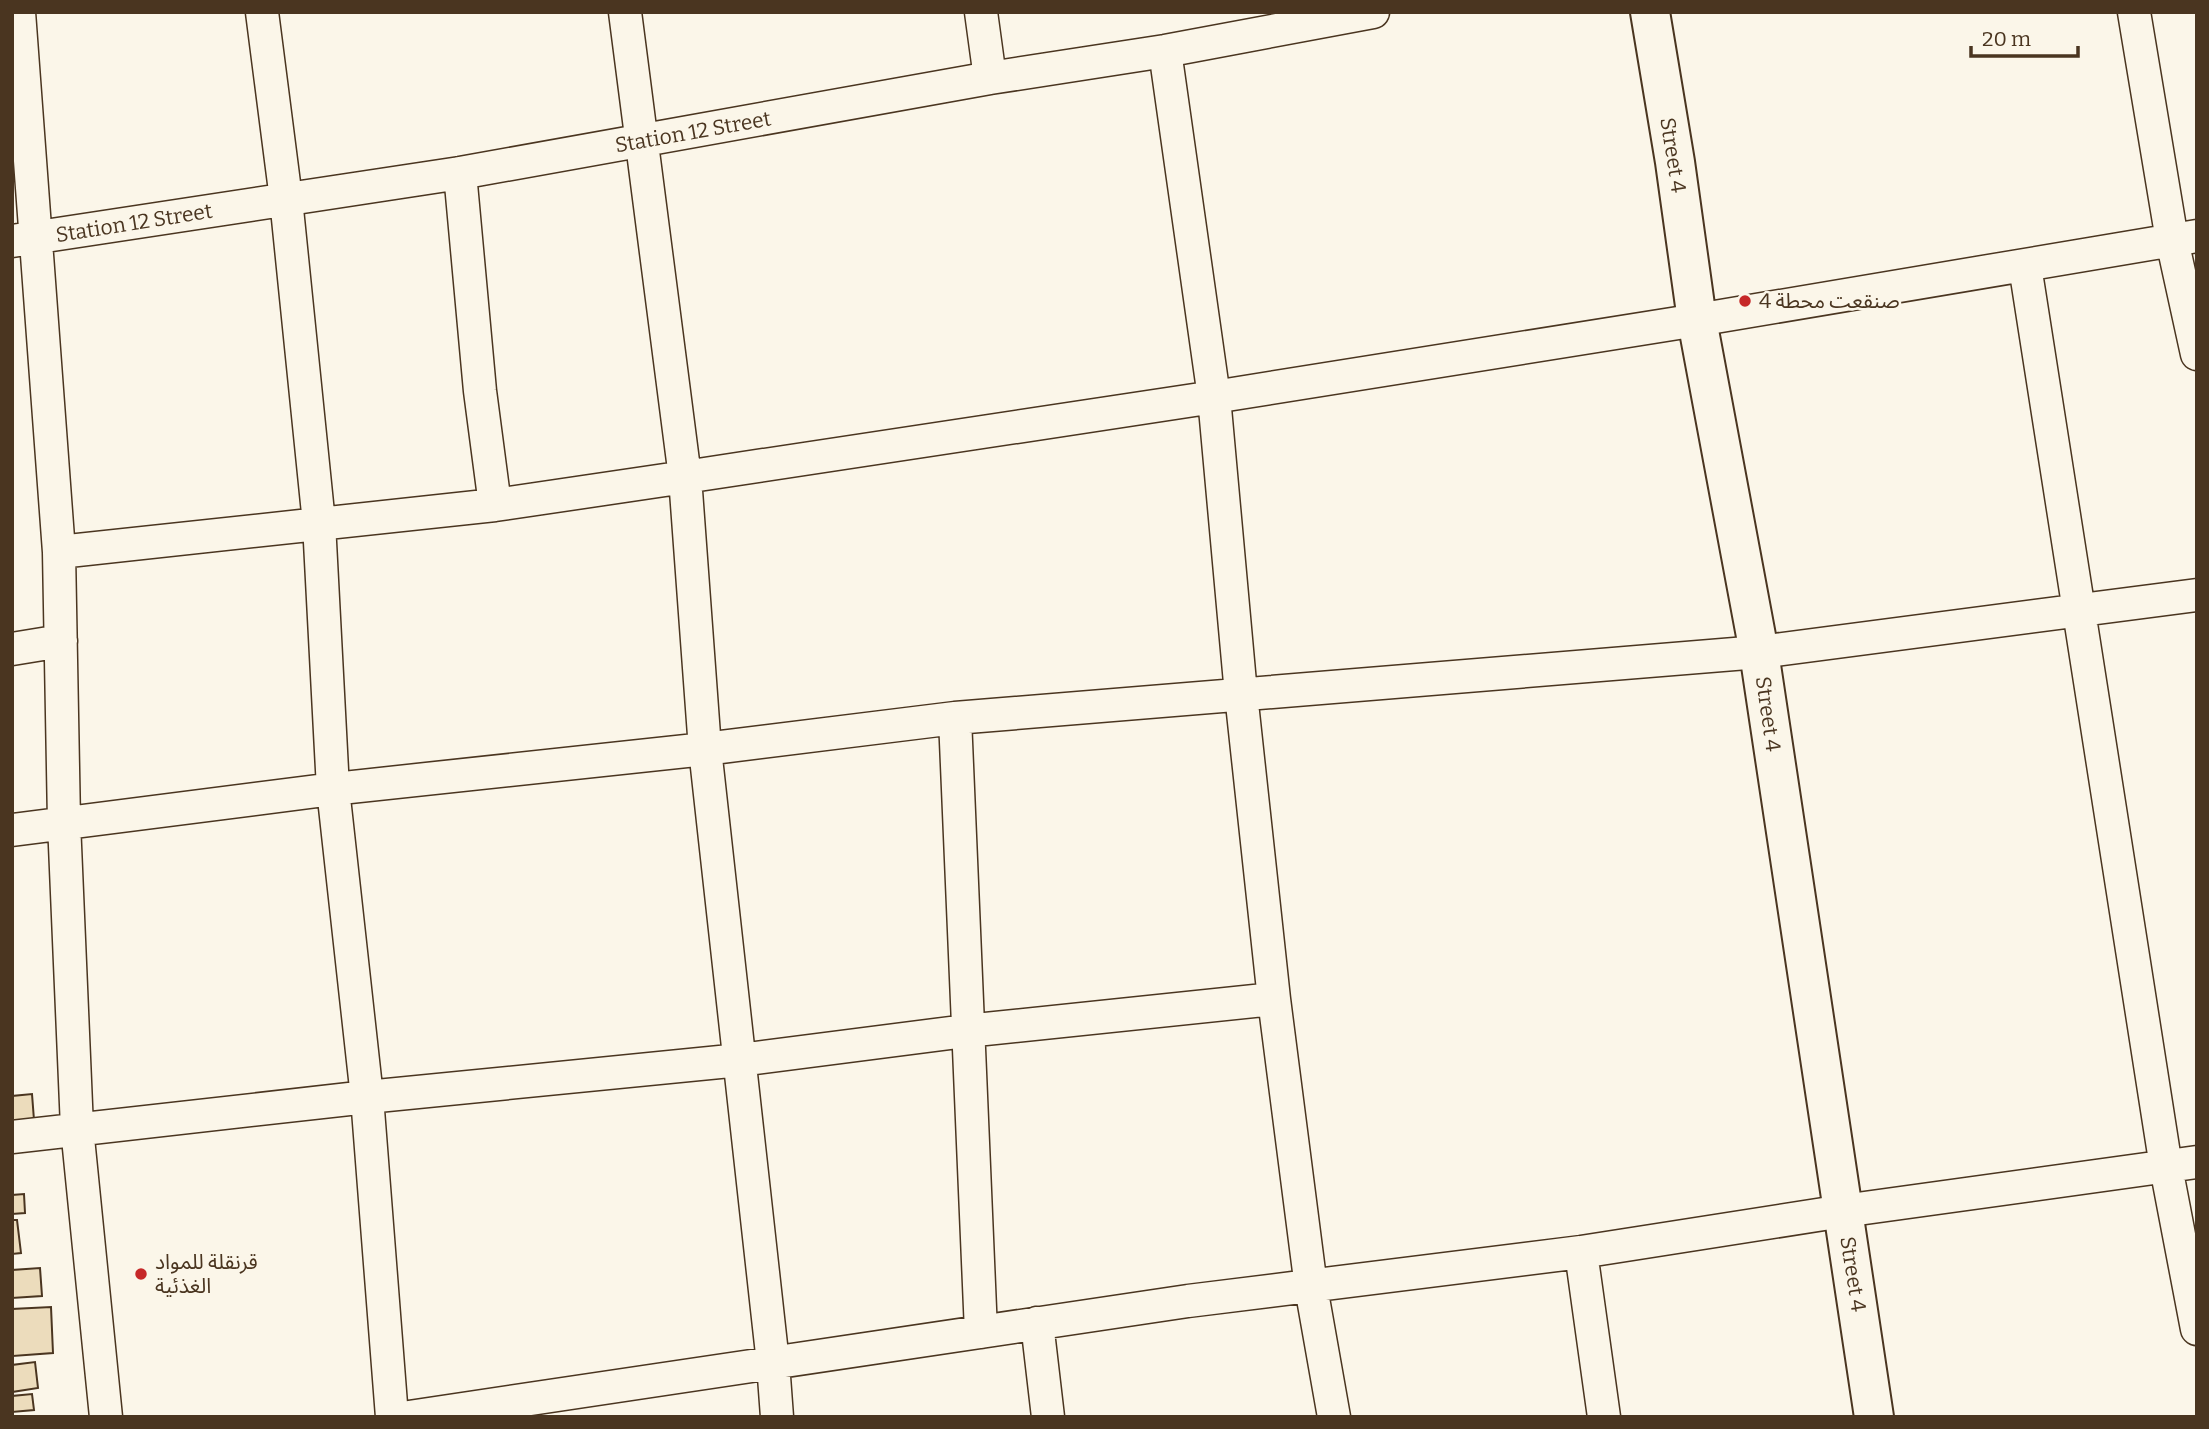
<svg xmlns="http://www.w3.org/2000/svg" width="2209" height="1429" viewBox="0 0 2209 1429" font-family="Bitter,'Noto Sans Arabic',serif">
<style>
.building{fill:#ecdcbc;stroke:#4a3520;stroke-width:2}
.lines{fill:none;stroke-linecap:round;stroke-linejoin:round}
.minor-casing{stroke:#4a3520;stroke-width:35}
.tertiary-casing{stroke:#4a3520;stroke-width:42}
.minor{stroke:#fbf6e9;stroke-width:32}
.tertiary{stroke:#fbf6e9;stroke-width:38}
.poi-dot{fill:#c62828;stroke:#fbf6e9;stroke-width:2.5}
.labels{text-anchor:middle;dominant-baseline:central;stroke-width:5;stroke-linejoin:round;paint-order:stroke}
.street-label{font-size:21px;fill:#4a3520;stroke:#fbf6e9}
.poi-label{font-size:21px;fill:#4a3520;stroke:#fbf6e9;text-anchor:start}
</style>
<rect width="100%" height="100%" fill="#fbf6e9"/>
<path class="building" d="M32 1094 35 1133 12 1135V1096Z
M24 1194 25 1213 12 1214V1195Z
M12 1220H17L21 1253 12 1254Z
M40 1268 42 1296 12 1298V1270Z
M51 1307 53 1353 13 1356 12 1309Z
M35 1362 38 1388 12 1392V1365Z
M32 1394 34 1410 12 1412V1396Z"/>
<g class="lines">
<defs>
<path id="minor" d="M19 12 59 552 64 822 77 1128 106 1417
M262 12 286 199 319 523 333 789 367 1097 392 1417
M625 12 685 477 705 749 773 1363 777 1417
M981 12 990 78
M2134 12 2172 240 2197 354
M1165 51 1214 397 1241 694 1274 999 1311 1287 1334 1417
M460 173 480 391 495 505
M12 241 460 173 990 78 1165 51 1373 12
M2025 266 2166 1167 2197 1329
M59 552 495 505 685 477 1214 397 1697 320 2197 236
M12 649 61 641
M955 718 981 1332
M12 830 333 789 705 749 955 718 1759 652 2197 595
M12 1137 367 1097 740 1060 966 1031 1274 999
M1581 1252 1604 1417
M1037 1323 1048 1417
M409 1417 1188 1301 1581 1252 1843 1211 2197 1162"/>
<path id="tertiary" d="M1650 12 1675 162 1697 320 1759 652 1874 1417"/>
</defs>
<use href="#minor" class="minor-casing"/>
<use href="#tertiary" class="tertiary-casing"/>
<use href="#minor" class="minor"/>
<use href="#tertiary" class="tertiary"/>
</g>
<g class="poi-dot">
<circle cx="1745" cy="301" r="7"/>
<circle cx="141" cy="1274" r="7"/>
</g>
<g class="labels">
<g class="street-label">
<text transform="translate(693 132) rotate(-10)">Station 12 Street</text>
<text transform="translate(1673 155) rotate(81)">Street 4</text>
<text transform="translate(134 223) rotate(-9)">Station 12 Street</text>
<text transform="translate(1768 714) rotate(82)">Street 4</text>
<text transform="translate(1853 1274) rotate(81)">Street 4</text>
</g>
<g class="poi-label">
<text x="1759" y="301">صنقعت محطة 4</text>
<text x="155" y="1262">قرنقلة للمواد<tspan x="155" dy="24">الغذئية</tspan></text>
</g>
</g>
<rect width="2209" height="1429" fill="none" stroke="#4a3520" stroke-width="28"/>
<path d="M1971 46v10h107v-10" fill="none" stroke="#4a3520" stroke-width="3.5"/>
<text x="1982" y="46" font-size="21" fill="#4a3520" stroke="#fbf6e9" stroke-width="5" paint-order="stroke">20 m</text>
</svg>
